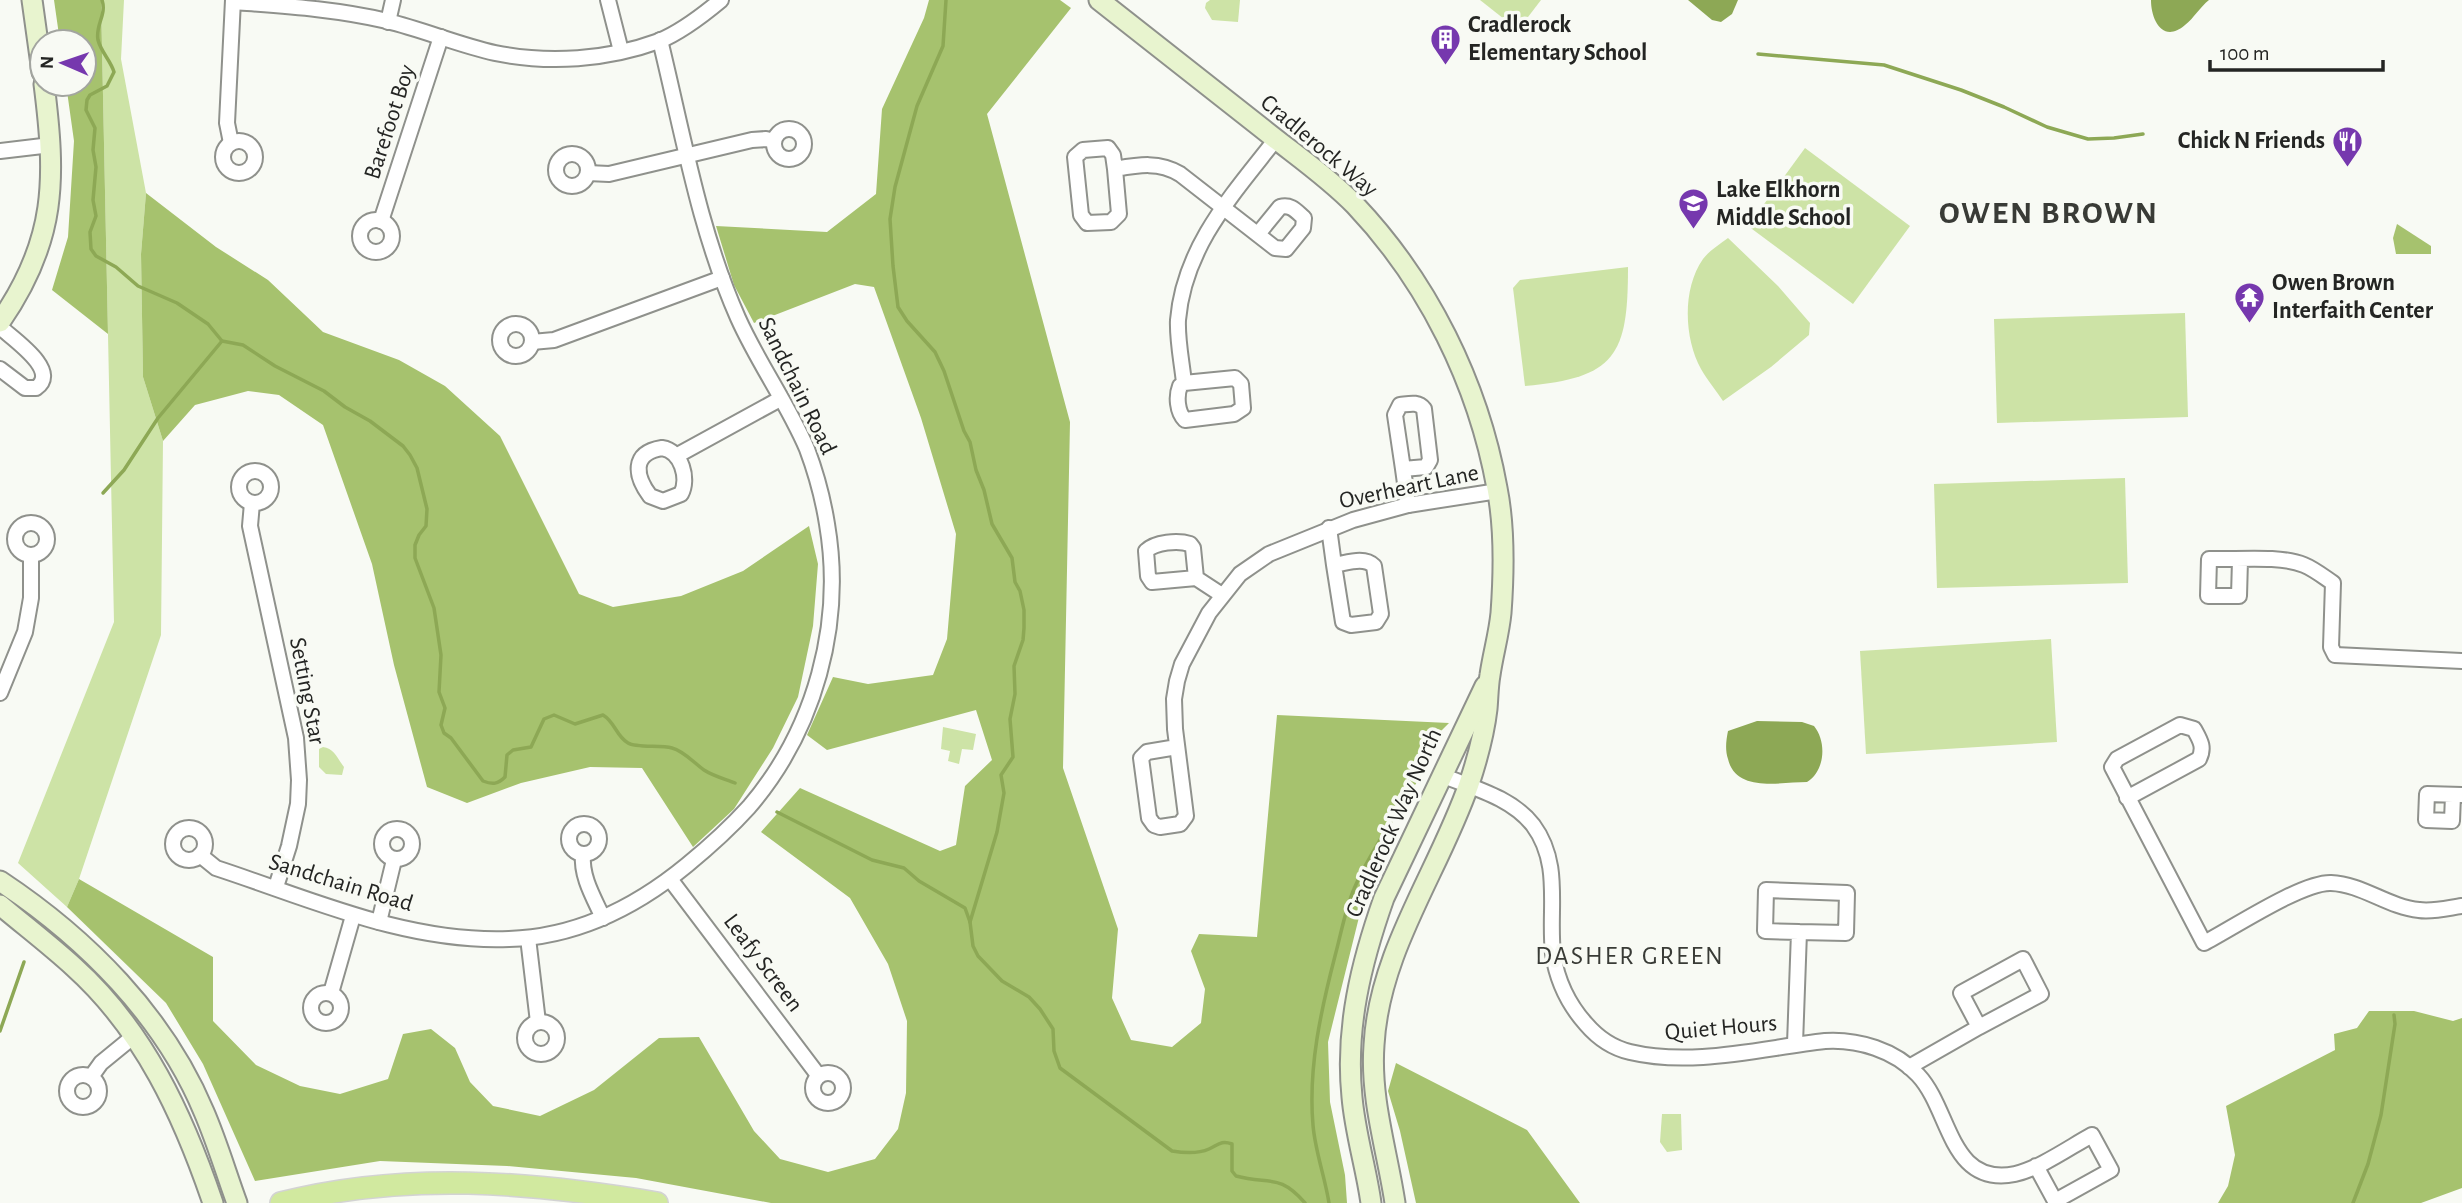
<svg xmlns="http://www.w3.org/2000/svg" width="2462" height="1203" font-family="'Alegreya Sans',sans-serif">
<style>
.green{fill:#cde3a6}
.forest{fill:#a6c26e}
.water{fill:#8da855}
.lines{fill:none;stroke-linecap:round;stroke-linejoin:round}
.stream{stroke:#8da855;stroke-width:3.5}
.street-casing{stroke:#8f918c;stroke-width:18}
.secondary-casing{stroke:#8f918c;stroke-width:23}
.primary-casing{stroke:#d3d3d3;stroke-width:24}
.street{stroke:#fff;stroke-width:14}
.secondary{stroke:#e8f4cf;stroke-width:19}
.primary{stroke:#d1e99f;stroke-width:21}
.labels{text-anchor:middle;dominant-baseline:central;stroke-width:7;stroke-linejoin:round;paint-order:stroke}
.poi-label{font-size:24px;font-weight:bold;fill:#242523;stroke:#f8faf4;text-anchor:start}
.street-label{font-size:24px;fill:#242523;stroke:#f8faf4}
.neighbourhood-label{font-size:26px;letter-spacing:2px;fill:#393b36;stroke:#f8faf4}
.district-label{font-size:32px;font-weight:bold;letter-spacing:2px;fill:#393b36;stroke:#f8faf4}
</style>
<rect width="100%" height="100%" fill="#f8faf4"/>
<g class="green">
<polygon points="101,0 124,0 121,59 146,193 141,254 143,377 163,441 161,635 79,879 67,907 18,863 114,622"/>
<polygon points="1210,0 1240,0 1238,22 1212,20 1205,8 1206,3"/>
<polygon points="1480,0 1541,0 1518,30"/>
<polygon points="1805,148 1910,226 1853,304 1748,226"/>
<path d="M1728 238 1778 286 1810 323 1809 335 1771 367 1723 401C1716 390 1707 380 1701 369 1684 338 1682 289 1703 259 1709 251 1720 244 1728 238Z"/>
<path d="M1628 267C1628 355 1616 378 1525 386L1513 288 1520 280Z"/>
<polygon points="2185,313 2188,417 1997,423 1994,319"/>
<polygon points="2125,478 2128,583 1937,588 1934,484"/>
<polygon points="2051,639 2057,742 1866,754 1860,651"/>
<polygon points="943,727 976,734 973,750 962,749 959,764 948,761 950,751 941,749"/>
<path d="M323 747C334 748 337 758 344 767L342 775 326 774 319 767V749Z"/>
<polygon points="1662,1114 1681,1114 1682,1150 1667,1152 1660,1142"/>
</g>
<g class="forest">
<polygon points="54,0 101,0 108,334 52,290 68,237 74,141 66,84 84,84 84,42 60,42"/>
<polygon points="929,0 1060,0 1071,8 987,114 1070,422 1063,768 1118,929 1112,998 1131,1040 1172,1047 1201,1023 1205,989 1191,951 1199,934 1257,937 1277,715 1449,723 1438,734 1426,767 1389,828 1365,893 1328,1042 1330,1102 1345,1175 1347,1203 771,1203 636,1178 507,1166 380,1161 255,1181 203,1064 166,1003 67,907 79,879 213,957 213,1021 256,1065 300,1086 340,1094 388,1079 403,1034 431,1029 455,1048 470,1082 493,1106 540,1116 594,1090 659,1038 699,1037 754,1131 780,1159 828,1172 875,1159 898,1129 906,1093 907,1021 888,964 850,898 761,832 800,788 940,851 956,845 965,786 992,760 976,710 827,750 807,735 833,677 868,684 933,675 947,639 956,534 921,418 874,287 855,284 754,323 734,285 716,226 827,232 876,194 882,109 924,18"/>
<polygon points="146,193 216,247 268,280 323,332 399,360 445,386 500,436 579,594 613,607 681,596 743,571 809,526 818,564 813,626 798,697 773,748 734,809 693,847 642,768 590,767 521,783 467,803 427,787 394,665 372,564 323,425 279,395 248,391 195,405 163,441 143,377 141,254"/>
<polygon points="2397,224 2431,246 2431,254 2396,254 2393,238"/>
<polygon points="2369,1011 2414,1011 2453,1021 2462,1018 2462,1188 2421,1203 2218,1203 2228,1186 2235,1155 2226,1106 2335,1050 2334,1034 2357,1028"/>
<polygon points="1396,1063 1527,1130 1580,1203 1416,1203 1400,1131 1388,1091"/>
</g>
<g class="water">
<polygon points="1688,0 1738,0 1732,14 1721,22 1712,20"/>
<path d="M2151 0H2209C2200 7 2194 18 2185 25 2163 44 2151 20 2151 0Z"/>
<path d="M1757 721 1802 722 1814 726C1827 742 1825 771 1807 782 1780 782 1736 793 1728 759 1725 750 1726 741 1728 731Z"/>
</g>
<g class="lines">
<g class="stream">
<path d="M102 0C107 15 95 25 98 40 101 52 111 61 114 72L107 86 90 95 87 100 86 110 95 128 93 150 96 167 93 200 96 216 90 232 91 249 96 256 116 267 138 286 177 303 208 324 222 341 243 345 275 366 324 391 345 407 370 421 403 446 410 455 417 468 427 509 426 526 419 535 415 545V558L434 608 441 655 439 692 445 708 441 725 444 733 451 738 483 781C493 785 498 784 505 777L507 755 513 750 531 747 544 719 554 715 575 724 603 715C615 722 616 736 628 743 636 748 660 745 672 748 684 751 694 763 704 770 713 776 725 779 735 783"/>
<polyline points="946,0 943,46 917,106 895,187 890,219 893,266 898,307 907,321 935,352 944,371 964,431 970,442 976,470 984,490 992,524 1012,558 1015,582 1020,591 1024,610 1024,628 1023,640 1014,666 1015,694 1010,719 1013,757 1001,775 1004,793 997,832 970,922"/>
<polyline points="1758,54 1884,65 1961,90 2004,107 2047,127 2088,139 2114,138 2143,134"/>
<polyline points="103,493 124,470 158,418 222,341"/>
<path d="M777 812 872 860 904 868 919 881 965 908 970 922 973 946 978 956 1002 981 1029 997 1040 1009 1053 1029 1054 1051 1060 1068 1172 1151C1184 1153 1198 1154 1209 1149 1218 1145 1221 1140 1232 1144V1171L1236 1176C1269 1185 1279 1173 1305 1203"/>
<polyline points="0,1031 24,962"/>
<path d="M1329 1203C1325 1177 1315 1151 1313 1125 1308 1068 1321 1010 1335 956 1341 934 1345 910 1354 889 1366 859 1386 834 1399 804"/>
<polyline points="2353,1203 2368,1164 2381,1115 2395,1024 2394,1015"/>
</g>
<defs>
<g id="street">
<polyline points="608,0 621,51"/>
<path d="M233 2C285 6 336 9 387 21 424 30 459 45 495 53 549 64 607 60 659 41 681 32 703 15 721 0"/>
<polyline points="388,22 393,0"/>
<circle cx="789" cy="144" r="15"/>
<circle cx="239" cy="157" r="16"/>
<polyline points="231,143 227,123 233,0"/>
<polyline points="0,151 51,145"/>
<circle cx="572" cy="170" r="16"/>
<path d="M1115 169 1113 155 1108 148 1083 150 1075 157 1081 215 1087 223 1111 222 1119 214 1115 169C1138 165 1159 161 1180 174L1275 248 1286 249 1303 228 1304 218C1296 211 1291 204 1280 207L1258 234"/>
<polyline points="588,173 609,174 752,140 766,139 774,141"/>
<circle cx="376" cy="236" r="16"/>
<polyline points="381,221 441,37"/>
<circle cx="516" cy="340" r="16"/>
<path d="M0 327C13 339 61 371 36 388H25L0 369"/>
<polyline points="532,342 554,340 722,278"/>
<path d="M1184 383 1180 386C1176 396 1177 412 1185 420L1234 414 1243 408 1241 384 1235 378 1184 383C1182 363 1177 340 1178 320 1184 247 1233 194 1276 139"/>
<path d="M662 448C682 451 689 479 681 494L663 501 650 496C635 476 631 453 662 448Z"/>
<polyline points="676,456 780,399"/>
<path d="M1403 469 1395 415 1400 405C1409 404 1418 401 1424 409L1430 460 1426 467 1403 469 1408 505"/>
<circle cx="255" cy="487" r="16"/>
<polyline points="252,503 250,526 296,738 299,780 298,804 289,846 276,887"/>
<circle cx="31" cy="539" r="16"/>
<path d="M1329 528 1334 565C1347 563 1364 556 1374 566L1381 614 1376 622 1351 625 1343 622 1334 565"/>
<path d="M2240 560 2239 596H2208L2209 559C2236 560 2280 555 2304 565 2314 569 2324 577 2333 583L2331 647 2335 655 2462 661"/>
<path d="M1196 578 1193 548 1190 544C1178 540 1155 542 1146 551L1148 576 1152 582 1196 578 1222 595"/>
<polyline points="0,693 25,632 31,598 31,555"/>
<polyline points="1177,747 1147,752 1141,758 1149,818 1154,825 1160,827 1180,824 1186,816 1175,729 1174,699 1177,681 1182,664 1209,613 1240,574 1269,554 1353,520 1408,505 1498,491"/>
<path d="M1441 775C1473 788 1511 797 1533 825 1562 864 1548 909 1553 954 1557 980 1569 1005 1586 1024 1598 1038 1613 1048 1630 1052 1693 1067 1762 1048 1825 1041 1858 1039 1895 1050 1918 1075 1951 1110 1949 1187 2015 1174 2039 1169 2070 1147 2092 1135L2111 1170 2055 1201 2036 1166"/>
<polyline points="2453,795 2452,821 2426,820 2427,794 2462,795"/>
<path d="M2127 798 2199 759C2205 747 2200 740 2194 729L2180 725 2117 759 2112 767 2204 943C2233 928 2302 882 2331 883 2362 884 2388 907 2419 910 2433 912 2448 908 2462 906"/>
<circle cx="584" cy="839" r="15"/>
<circle cx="189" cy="844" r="16"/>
<circle cx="397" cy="844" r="15"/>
<path d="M200 855 216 868C311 899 406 943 509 939 576 937 636 907 687 865 709 847 730 828 749 807 815 730 844 624 827 524 823 499 816 473 807 449 788 404 758 363 738 318 699 230 683 134 660 40"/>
<path d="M583 855C581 877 594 898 603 918"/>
<polyline points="670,879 818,1075"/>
<polyline points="379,922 394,860"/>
<polyline points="528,938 538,1022"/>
<polyline points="331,993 353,916"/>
<circle cx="326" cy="1008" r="15"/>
<circle cx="541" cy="1038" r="16"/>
<polyline points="1795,1044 1799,932 1846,933 1847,893 1766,890 1765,931 1799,932"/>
<polyline points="1909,1067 1979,1027 1961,993 2023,959 2041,994 1979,1027"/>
<circle cx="828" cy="1088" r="15"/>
<circle cx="83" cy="1091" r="16"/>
<polyline points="91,1077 101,1063 134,1036"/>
</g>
<g id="secondary">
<polyline points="32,0 42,72"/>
<path d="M1099 0C1154 43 1209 86 1263 129 1294 154 1328 177 1355 205 1428 282 1478 383 1497 488 1505 528 1504 572 1501 613 1499 634 1493 654 1490 675 1488 686 1488 698 1487 709 1484 735 1477 760 1469 784 1439 871 1379 951 1374 1045 1370 1099 1387 1150 1395 1203"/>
<path d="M0 322C57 240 56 179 44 84"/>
<path d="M0 881C86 938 164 1016 204 1112 217 1142 226 1173 237 1203"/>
<path d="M0 905C25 926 50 945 74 967 144 1030 183 1115 213 1203"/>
<path d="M1371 1203C1366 1167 1355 1133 1352 1097 1345 1028 1361 963 1384 898L1485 686"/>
</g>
<path id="primary" d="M281 1203C406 1171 531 1182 657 1203"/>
</defs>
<use href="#street" class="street-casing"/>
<use href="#secondary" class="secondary-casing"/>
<use href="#primary" class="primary-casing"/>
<use href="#street" class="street"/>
<use href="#secondary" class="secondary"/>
<use href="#primary" class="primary"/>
</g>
<defs>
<symbol id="building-pin" viewBox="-11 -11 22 30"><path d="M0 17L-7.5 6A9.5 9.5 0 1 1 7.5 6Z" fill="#7638ae" stroke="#f8faf4"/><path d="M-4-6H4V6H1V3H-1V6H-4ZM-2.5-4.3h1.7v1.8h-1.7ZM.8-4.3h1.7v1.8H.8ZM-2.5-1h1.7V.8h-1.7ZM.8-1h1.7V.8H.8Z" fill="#fff"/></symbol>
<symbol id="restaurant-pin" viewBox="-11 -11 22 30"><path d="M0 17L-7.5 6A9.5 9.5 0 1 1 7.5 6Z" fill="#7638ae" stroke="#f8faf4"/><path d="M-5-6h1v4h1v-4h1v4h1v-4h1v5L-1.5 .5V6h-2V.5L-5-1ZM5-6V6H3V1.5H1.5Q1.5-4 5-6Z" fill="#fff"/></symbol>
<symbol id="school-pin" viewBox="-11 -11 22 30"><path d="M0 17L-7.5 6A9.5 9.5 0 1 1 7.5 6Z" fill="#7638ae" stroke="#f8faf4"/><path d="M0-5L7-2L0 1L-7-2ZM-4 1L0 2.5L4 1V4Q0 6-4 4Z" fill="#fff"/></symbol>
<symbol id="temple-pin" viewBox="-11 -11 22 30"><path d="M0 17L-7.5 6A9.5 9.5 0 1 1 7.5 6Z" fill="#7638ae" stroke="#f8faf4"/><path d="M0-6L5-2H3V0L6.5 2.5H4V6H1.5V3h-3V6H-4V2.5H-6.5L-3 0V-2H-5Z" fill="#fff"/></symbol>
</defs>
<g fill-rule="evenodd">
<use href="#building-pin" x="1428" y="22" width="35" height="47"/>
<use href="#restaurant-pin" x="2330" y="124" width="35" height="47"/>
<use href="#school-pin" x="1676" y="186" width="35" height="47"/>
<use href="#temple-pin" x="2232" y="280" width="35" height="47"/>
</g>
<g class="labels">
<g class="poi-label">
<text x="1468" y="25">Cradlerock<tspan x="1468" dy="28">Elementary School</tspan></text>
<text x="2325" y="141" text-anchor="end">Chick N Friends</text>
<text x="1716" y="190">Lake Elkhorn<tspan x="1716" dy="28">Middle School</tspan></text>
<text x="2272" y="283">Owen Brown<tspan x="2272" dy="28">Interfaith Center</tspan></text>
</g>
<g class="street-label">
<text transform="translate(390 122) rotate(-72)">Barefoot Boy</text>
<text transform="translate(1319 146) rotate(40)">Cradlerock Way</text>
<text transform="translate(797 386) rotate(64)">Sandchain Road</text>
<text transform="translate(1409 487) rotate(-12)">Overheart Lane</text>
<text transform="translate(307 691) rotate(79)">Setting Star</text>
<text transform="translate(1394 823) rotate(-66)">Cradlerock Way North</text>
<text transform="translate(341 883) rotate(17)">Sandchain Road</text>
<text transform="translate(763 963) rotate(53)">Leafy Screen</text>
<text transform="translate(1721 1028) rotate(-5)">Quiet Hours</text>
</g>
<g class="neighbourhood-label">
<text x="1630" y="956">DASHER GREEN</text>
</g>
<g class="district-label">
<text x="2049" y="213">OWEN BROWN</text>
</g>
</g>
<g transform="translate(63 63) rotate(272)"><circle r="33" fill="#f8faf4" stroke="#a3a5a0" stroke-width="2"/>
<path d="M0-5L12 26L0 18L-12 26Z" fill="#7638ae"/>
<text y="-10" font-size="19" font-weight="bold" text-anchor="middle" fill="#242523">N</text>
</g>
<path d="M2210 60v10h173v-10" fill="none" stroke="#242523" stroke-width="3.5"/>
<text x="2220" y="60" font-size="21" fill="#242523" stroke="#f8faf4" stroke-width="5" paint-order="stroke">100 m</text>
</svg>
